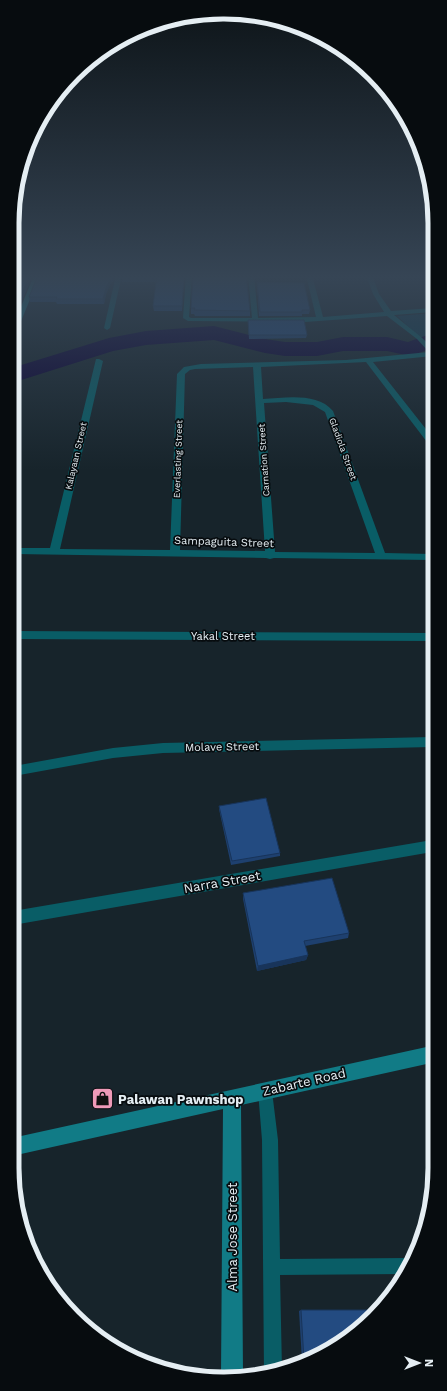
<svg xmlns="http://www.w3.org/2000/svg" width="447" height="1391" font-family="'Work Sans',sans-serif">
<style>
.green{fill:#0a394d}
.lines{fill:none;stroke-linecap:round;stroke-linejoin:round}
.river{fill:#0a0033;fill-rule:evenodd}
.lane{fill:#095d66;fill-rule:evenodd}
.street{fill:#095d66;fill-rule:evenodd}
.secondary{fill:#117b86;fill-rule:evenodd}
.wall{fill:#1e406f}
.shaded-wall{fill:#18345a}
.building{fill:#234b81;stroke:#18345a}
.labels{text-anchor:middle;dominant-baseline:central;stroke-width:3.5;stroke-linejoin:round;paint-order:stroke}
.far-street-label{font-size:9px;fill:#e5eef3;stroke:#070c0f}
.street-label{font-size:11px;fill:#e5eef3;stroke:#070c0f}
.near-street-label{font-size:13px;fill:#e5eef3;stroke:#070c0f}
.near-poi-label{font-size:13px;font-weight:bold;fill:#e5eef3;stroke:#070c0f;text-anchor:start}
.rim{fill:none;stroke:#e5eef3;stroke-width:5}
</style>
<rect width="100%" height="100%" fill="#17242b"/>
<polygon class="green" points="433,313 433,337 423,340 397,316"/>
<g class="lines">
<polygon class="river" points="214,326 265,339 285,342 317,342 343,337 387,337 408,342 433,333 433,348 410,356 387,351 343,351 317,356 285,356 265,353 214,340 146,345 113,351 15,382 15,367 109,338 146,331"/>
<polygon class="lane" points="265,1084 270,1086 272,1091 278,1140 280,1259 407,1258 410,1259 404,1274 280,1275 282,1370 264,1373 262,1140 258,1091 260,1086"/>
<g class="street">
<polygon points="116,275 122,275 110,328 107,330 104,328"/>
<path d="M186 275H192L189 317 191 318H252L248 275H254L258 318 316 317 306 275H312L323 317 384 312 373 294 366 275H372L379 294 391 311 433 308V312L394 315 421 337 433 348V356L373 362 433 438V446H430L366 362 261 367 263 399C285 398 317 392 333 411L385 553 432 554V560L274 558 270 559 266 558 15 554V548H50L96 359H99L103 361 60 549 170 550 177 374 184 367 201 364 346 360 429 352 417 339 387 316 305 322 188 321 183 318ZM253 367 265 551 180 550 185 374 190 370 195 369ZM286 402 313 405 325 412 375 553 275 552 264 403Z"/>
<polygon points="14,631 432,633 432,641 14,639"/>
<polygon points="432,737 432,747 163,753 113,758 14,776 14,766 113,748 163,743"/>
<polygon points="432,840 432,852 13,925 13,911"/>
</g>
<g class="secondary">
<polygon points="34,275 40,275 19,326 16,328 16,319"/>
<polygon points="431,1046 431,1063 241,1105 243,1374 221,1375 223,1109 12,1156 12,1138"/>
</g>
</g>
<g class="wall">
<polygon points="16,275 33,275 21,302 19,302 16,310"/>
<polygon points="114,275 113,282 111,282 106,294 104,304 57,304 56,302 30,302 29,297"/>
<polygon points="184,275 182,311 154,311 153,306 157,282 122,282 122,277"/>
<polygon points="257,282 310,310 309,314 302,314 302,316 259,316"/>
<polygon points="191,308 250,311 250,316 195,316 194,314 191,314"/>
<polygon points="248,320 307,335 306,338 249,339"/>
<polygon points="431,788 432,788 432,802 429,795"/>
<polygon points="219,806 280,853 280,856 231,865 219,809"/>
<polygon points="430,856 432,856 432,874 427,862"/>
<polygon points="243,893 349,933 348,938 305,946 308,955 306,960 257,971 243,899"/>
<polygon points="301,1310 341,1343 302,1361 299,1311"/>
</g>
<g class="shaded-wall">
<polygon points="30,275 33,275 21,302 20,297"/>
<polygon points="113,275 114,275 113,282 112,277"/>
<polygon points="111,277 111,282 106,294 104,304 103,299 106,288"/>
<polygon points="18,297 19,302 16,310 16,303"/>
<polygon points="308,955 306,960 257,971 258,966"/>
</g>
<g class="building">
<polygon points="16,275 30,275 20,297 18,297 16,303"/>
<polygon points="38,275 113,275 112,277 111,277 106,288 103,299 56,299 57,297 29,297"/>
<polygon points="122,275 184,275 182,306 153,306 157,276 122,277"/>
<polygon points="193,275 246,275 250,311 194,310 195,308 191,308"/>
<polygon points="257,282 304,283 310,310 302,310 302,312 260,312"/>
<polygon points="248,320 304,320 307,335 249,335"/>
<polygon points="266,798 280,853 232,861 219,806"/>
<polygon points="332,878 349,933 304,941 308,955 258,966 243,893"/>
<polygon points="301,1310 374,1310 341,1343 304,1360"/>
</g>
<linearGradient id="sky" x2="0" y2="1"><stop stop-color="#0d1418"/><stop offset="0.59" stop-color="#364555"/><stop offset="1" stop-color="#364555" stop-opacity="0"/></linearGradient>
<rect width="447" height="470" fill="url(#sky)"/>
<defs>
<symbol id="shop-square" viewBox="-11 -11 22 22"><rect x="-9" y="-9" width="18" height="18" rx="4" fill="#ef9ab8" stroke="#070c0f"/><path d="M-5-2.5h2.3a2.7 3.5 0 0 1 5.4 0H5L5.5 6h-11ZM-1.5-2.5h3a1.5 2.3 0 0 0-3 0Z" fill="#111"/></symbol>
</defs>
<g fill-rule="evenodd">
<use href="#shop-square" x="90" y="1086" width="25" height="25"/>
</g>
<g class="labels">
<g class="far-street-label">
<text transform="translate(343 449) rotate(70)">Gladiola Street</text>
<text transform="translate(76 456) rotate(-77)">Kalayaan Street</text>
<text transform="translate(178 459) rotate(-88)">Everlasting Street</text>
<text transform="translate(264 460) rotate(-94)">Carnation Street</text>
</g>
<g class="street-label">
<text transform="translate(224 542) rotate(2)">Sampaguita Street</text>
<text x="223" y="636">Yakal Street</text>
<text transform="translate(222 747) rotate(-1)">Molave Street</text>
</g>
<g class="near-street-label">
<text transform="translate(222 882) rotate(-10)">Narra Street</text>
<text transform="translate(304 1082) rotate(-13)">Zabarte Road</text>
<text transform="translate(232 1237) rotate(-90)">Alma Jose Street</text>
</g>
<g class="near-poi-label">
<text x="118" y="1099">Palawan Pawnshop</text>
</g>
</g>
<path d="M0 0H447V1391H0ZM223 19H224A204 204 0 0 1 428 223V1168A204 204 0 0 1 224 1372H223A204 204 0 0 1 19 1168V223A204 204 0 0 1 223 19Z" fill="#070c0f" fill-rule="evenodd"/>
<path class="rim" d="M223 19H224A204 204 0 0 1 428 223V1168A204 204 0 0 1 224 1372H223A204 204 0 0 1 19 1168V223A204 204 0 0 1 223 19Z"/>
<g transform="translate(419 1363) rotate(90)" stroke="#070c0f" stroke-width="3" paint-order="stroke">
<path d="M0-3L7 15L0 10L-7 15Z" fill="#e5eef3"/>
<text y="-6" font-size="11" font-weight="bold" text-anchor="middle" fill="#e5eef3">N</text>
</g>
</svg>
